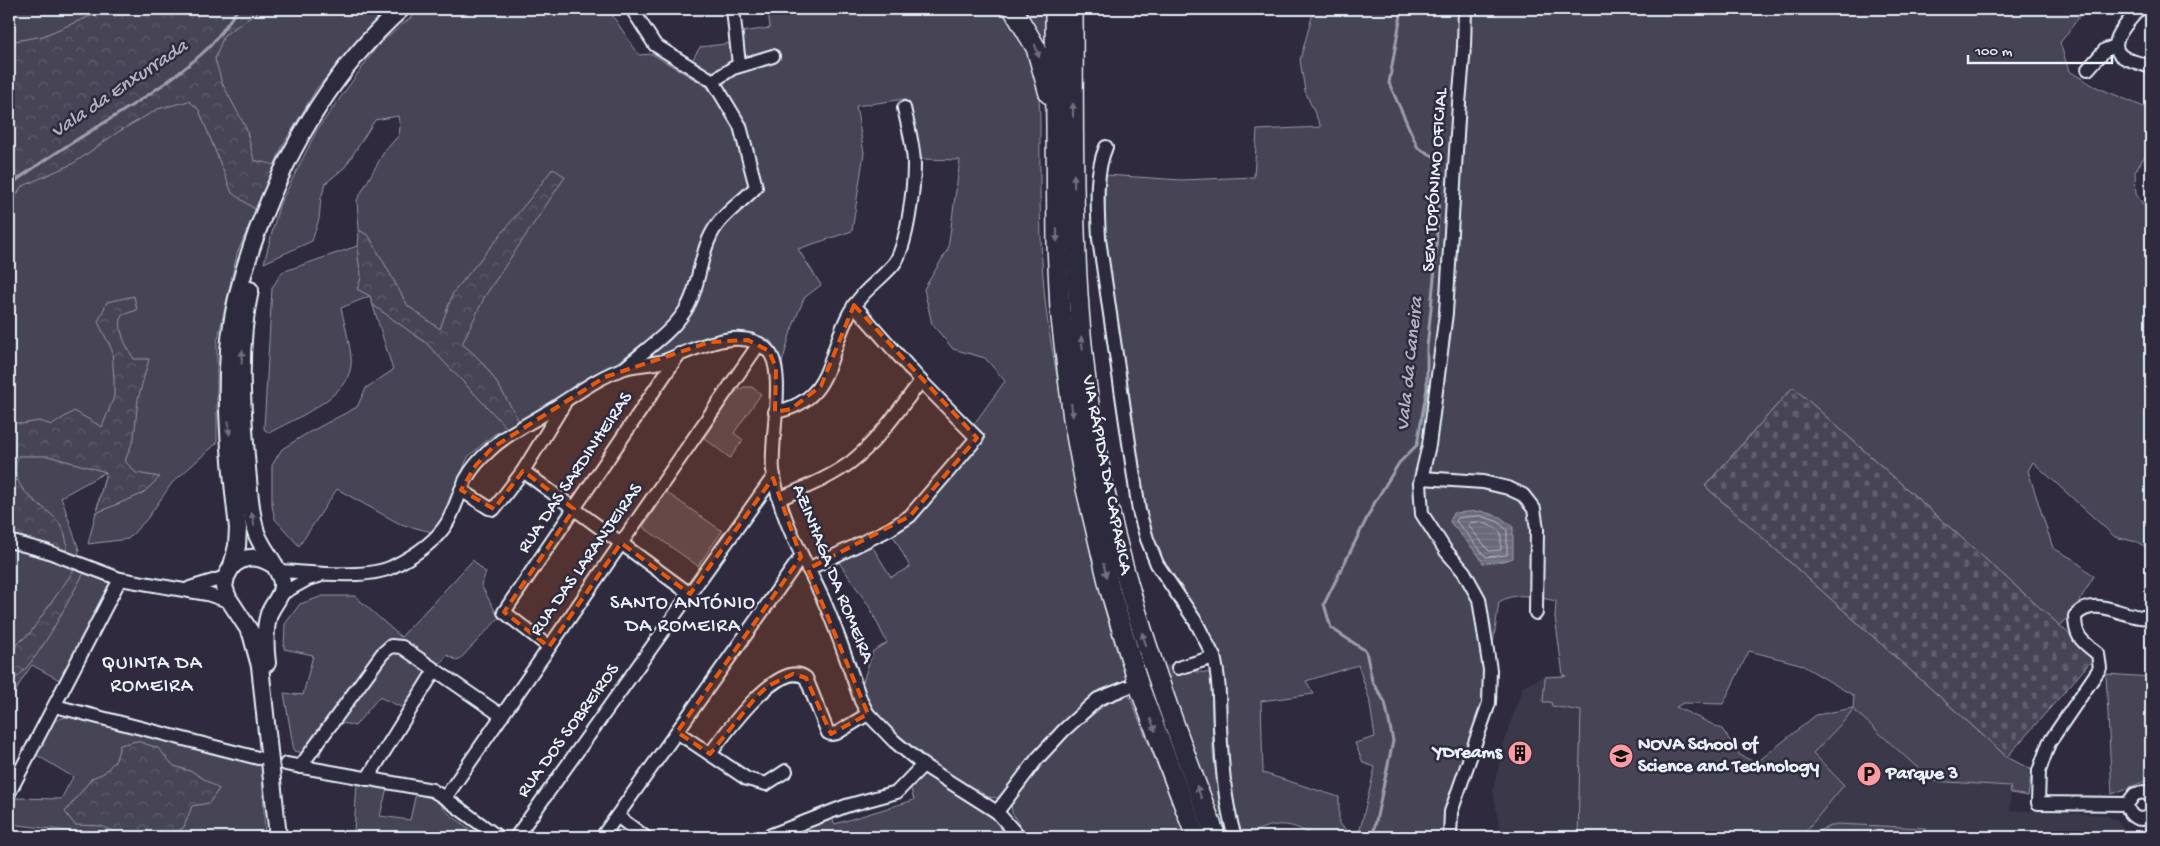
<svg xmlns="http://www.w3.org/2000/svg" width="2160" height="846" font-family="'Gochi Hand',sans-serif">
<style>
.built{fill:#3b3749}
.grass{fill:#464455;stroke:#979aa6;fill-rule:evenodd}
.forest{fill:url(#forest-crowns);stroke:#979aa6}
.cemetery{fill:url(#cemetery-stones);stroke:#979aa6}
.water{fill:url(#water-rules);stroke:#9c9fab}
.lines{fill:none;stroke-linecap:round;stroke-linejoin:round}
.shore{stroke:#b5bbc5;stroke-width:1}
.stream{stroke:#9c9fab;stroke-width:3}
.minor-tunnel{stroke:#4b4859;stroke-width:12;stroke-dasharray:12 6;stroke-linecap:butt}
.minor-casing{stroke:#e8f1f8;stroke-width:16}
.major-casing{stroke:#e8f1f8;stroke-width:20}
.highway-casing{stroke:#e8f1f8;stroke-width:22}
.minor{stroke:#2f2a3d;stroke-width:12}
.major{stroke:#2f2a3d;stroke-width:16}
.highway{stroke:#2f2a3d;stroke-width:19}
.oneway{fill:#70707e}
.marked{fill:#e8590c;fill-opacity:0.2;stroke:#e8590c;stroke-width:4;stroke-dasharray:10 6;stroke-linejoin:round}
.labels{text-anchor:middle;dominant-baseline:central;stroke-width:5;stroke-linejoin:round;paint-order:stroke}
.street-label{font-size:19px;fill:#e8f1f8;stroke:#2f2a3d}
.poi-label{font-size:19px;font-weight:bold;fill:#e8f1f8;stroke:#2f2a3d;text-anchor:start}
.water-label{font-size:20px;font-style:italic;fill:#afb4be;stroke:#2f2a3d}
.neighbourhood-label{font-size:20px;letter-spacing:1px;fill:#e8f1f8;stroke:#2f2a3d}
</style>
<defs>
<pattern id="forest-crowns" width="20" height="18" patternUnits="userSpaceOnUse" patternTransform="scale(1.25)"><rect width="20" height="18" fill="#464455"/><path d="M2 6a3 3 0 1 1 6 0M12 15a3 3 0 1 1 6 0" fill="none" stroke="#615f6e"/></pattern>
<pattern id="cemetery-stones" width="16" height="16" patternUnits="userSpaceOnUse" patternTransform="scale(1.25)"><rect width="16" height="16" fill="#464455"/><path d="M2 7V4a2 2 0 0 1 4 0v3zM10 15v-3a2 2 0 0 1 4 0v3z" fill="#615f6e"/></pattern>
<pattern id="water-rules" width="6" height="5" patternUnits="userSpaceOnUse" patternTransform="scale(1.25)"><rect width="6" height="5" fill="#696978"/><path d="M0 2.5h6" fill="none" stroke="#7e7f8c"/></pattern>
</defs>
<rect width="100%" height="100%" fill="#2f2a3d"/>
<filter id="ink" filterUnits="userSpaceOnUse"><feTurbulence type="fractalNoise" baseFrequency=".02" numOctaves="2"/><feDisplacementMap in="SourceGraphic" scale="10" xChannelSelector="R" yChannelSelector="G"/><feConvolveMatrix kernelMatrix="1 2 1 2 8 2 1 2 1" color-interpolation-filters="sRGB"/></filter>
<g filter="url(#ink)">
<polygon class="built" points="1547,675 1575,676 1756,763 1816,715 1853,708 1932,781 2011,786 2010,810 2106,815 2116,820 2125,829 2151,830 2151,837 1501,837 1493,789 1505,738 1523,686"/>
<g class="grass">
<polygon points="9,9 387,9 317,88 283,145 237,254 217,343 217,443 172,483 147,519 128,539 88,544 106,472 61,497 79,550 78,559 9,536"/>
<path d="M421 9H608L639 55 652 54 707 87 732 121 749 182 742 196 703 240 682 307 668 326 598 376 561 399 493 435 468 457 436 533 400 524 337 489 299 546 275 519 272 506V465L282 449 306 434 357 407 366 388 393 370 370 296 341 308C344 322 353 354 351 366 347 398 294 419 269 433L264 429 272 288 282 272 360 245 357 200 384 152 399 135 400 127 398 116 375 120 345 167 326 183 321 198 319 219 312 241 264 263 279 206 317 130 379 44Z"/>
<path d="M768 9H1004C1017 28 1028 47 1034 70 1043 102 1039 139 1040 172 1040 225 1041 278 1049 331 1070 449 1087 568 1127 681L1096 692 1059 726 1011 787 997 798 978 796 890 729 871 709 861 688 873 651 887 643 869 606 838 561 872 546 891 577 910 567 892 533 916 520 985 435 974 424 1005 381 985 358 953 349 932 324 924 289 948 249 960 160 921 159 905 99 856 106 864 153 852 231 798 249 821 285 804 298 791 331 782 363 771 341 753 333H733L649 360 646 354 669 338 708 259 718 232 750 202 760 178 723 85 724 79 772 50 750 56 746 55 743 52 741 32 770 28Z"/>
<polygon points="1019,9 1044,9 1045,48"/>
<path d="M1314 9H2085L2060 43 2069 71 2094 86 2151 110V146L2135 172 2136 194 2151 216V550L2137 542 2115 537 2033 462 2028 471 2053 548 2073 559 2094 576 2072 613 2060 626 1793 387 1705 486 2007 757 2032 770 2028 796 2011 793 2010 786 1932 781 1853 709 1845 720 1813 753 1844 785 1801 837H1578L1581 711 1552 706 1551 702H1543L1545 677 1566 676 1563 675 1555 617 1556 601C1536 597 1517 591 1499 602L1492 652 1497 698 1475 747 1461 800 1456 837H1314C1296 824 1279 821 1258 830 1252 833 1248 837 1240 837L1232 807 1223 666 1207 628 1170 573 1151 536 1104 245 1106 175 1181 180 1254 177 1257 130 1321 127 1305 91 1300 60ZM1749 651 1800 664 1854 696 1853 708 1816 715 1756 763 1740 755 1722 729 1676 707 1683 703 1723 704ZM1358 665 1369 698 1375 737 1355 743 1363 763 1375 767 1360 830 1349 832 1339 824V797L1263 773 1261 701 1314 694 1306 681Z"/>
<path d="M733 43V61C719 77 706 71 691 62L700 47Z"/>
<polygon points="744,387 752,387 761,394 734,433 743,440 730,458 704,438 734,393"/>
<polygon points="666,492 722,531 698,566 643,527"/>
<polygon points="9,543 114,581 63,682 32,665 21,681 9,705"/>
<polygon points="473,560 486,573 481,585 499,618 458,661 447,655 435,670 410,711 379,697 355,726 338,722 325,732 320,756 294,751 284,693 303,695 313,655 284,649 285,624 300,604 323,596 355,596 401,637"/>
<polygon points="1187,671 1211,673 1213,754 1221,807 1231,837 1225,837 1166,678"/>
<polygon points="2106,674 2151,677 2151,779 2112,794"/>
<polygon points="1129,695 1186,837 1027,837 1012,813 1011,801 1051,749 1106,704"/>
<path d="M75 716 221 756 262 764 265 837H121L9 824V803L16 798 61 799 73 777 35 754C47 730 46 718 75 716Z"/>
<polygon points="925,772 1007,828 1012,837 787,837 831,817 835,824 914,800 910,786"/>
<polygon points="357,782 387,788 380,816 410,820 416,793 433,797 448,813 481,837 352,837 354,832"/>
<polygon points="1836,824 1925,828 1924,837 1813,837 1818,831"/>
</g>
<g class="forest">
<polygon points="121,9 263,9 224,35 215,59 222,83 246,128 254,160 275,165 256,210 232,193 199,110 189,101 158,109 118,132 74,163 21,187 12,204 15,221 9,220 9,42 43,36 95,14"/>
<path d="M553 168 565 177 485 296 462 344C489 363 502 392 519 421L507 428 426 343 373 305 370 296 357 289C364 274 360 273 358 258 357 249 359 239 359 230L369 236 408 306 440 329 453 293 532 196Z"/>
<path d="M134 296 137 310 122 315C117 330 126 346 134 359H149L138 399 134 438 125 461 136 473 160 477 142 494 96 513 106 472 48 456H18C4 500 61 504 66 539 67 544 66 550 66 555L9 536V421L21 424 39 421 52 425 74 411 102 427 114 397V380L112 350 98 322 107 302Z"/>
<path d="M74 570 84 573C66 603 38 666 9 683V651L30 633Z"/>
<polygon points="137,741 158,748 174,766 193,772 219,789 209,803 192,806 184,827 170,837 127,837 101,826 75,825 65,812 92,778 104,773 116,760 120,745"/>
</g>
<polygon class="cemetery" points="1793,387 2095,657 2007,757 1705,486"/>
<polygon class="water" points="1481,511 1500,517 1513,527 1513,558 1504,561 1483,563 1479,556 1450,522 1453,513"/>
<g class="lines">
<g class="shore">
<polygon points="1480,516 1497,521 1507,530 1507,555 1486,557 1456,521 1458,518"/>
<polygon points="1480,522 1494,527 1501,533 1501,550 1489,551 1469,526 1470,523"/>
</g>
<g class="stream">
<path d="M9 186C71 137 146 105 205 51 218 39 228 22 238 9"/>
<polyline points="1377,837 1373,835 1393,741 1385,702 1372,681 1366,651 1331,628 1324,604 1375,502 1399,463 1417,445 1427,388 1427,348 1435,268 1441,160 1418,148 1389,83 1402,9"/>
</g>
<polyline class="minor-tunnel" points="1151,678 1178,668"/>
<defs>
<g id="minor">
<polyline points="733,9 739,65"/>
<path d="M2139 9C2130 20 2102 46 2125 58 2133 62 2143 64 2151 67"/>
<polyline points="2088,69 2105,50 2116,46"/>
<polyline points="713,81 733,68 773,56"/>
<path d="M1106 147C1094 175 1098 209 1099 239L1139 511 1147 539 1157 564 1196 622 1214 657"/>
<path d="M626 367C646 349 670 334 685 311 701 286 699 249 717 225 727 211 744 200 756 187L740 126 713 81 655 45 632 9"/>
<path d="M775 412C834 401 826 355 850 312 861 292 879 281 893 265 907 249 914 187 914 165 914 146 908 127 904 108"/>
<polyline points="523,471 690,594"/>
<polyline points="1422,478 1483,482 1508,488 1523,495 1534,509 1537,529 1536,613"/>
<polyline points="461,490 489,508 494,509 523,471 564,404"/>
<path d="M779 499C803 488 830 478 851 462 879 440 900 408 921 381"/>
<polyline points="9,541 46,551 120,579 207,594 231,602"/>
<polyline points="808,569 890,529 910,516 977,438 921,381 854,305"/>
<path d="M278 571C309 572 364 580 392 567 412 557 435 543 447 523 455 509 459 493 466 479 472 468 481 458 490 450 506 434 527 425 546 413 571 398 597 377 625 368 639 364 653 365 667 360 694 349 745 323 769 352 786 372 770 441 773 470 779 517 803 556 823 599 838 632 849 667 861 701L868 714 894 741 923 765 997 812 1019 837"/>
<polyline points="190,588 226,577"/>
<polyline points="281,594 308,579 319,576"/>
<polyline points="549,647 504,612 679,354"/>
<path d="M1178 668 1214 657C1220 680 1219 703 1220 726 1222 763 1224 802 1235 837"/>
<polyline points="55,706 258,758"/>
<polyline points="677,732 747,779 766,784 786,771"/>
<path d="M710 754C724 735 779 657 806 678L828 733 831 734 837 733 868 714"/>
<polyline points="286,764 432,790 445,798 498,837"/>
<polyline points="300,767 382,654 391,646 402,647 502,716"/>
<polyline points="367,779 435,670"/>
<polyline points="9,793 120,579"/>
<path d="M2151 796 2144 792 2135 794 2127 804C2129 818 2140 823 2151 815"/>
<polyline points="445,798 759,344"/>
<path d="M2127 804 2038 803 2039 771 2049 743 2100 668 2098 654C2082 641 2075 638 2075 616 2096 593 2126 621 2151 617"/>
<polyline points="997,812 1037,759 1064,730 1098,699 1128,687"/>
<polyline points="617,816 645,837"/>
<polyline points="516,837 774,476"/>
<polyline points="602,837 801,557"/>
<polyline points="766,837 846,806 897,792 923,765"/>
<polyline points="1450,837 1451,812 1489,703 1490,670 1479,599 1464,572 1446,551 1422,514 1420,483 1429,445 1446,313 1459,103 1464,47 1465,9"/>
</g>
<g id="major">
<path d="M250 290C237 348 242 409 247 468 249 489 250 512 256 532 261 548 280 568 282 583 283 596 273 603 269 614 264 630 265 647 267 663"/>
<path d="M232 566C245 555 257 555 272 564"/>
<path d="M278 837 260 666 251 633 228 598 224 587 226 577 232 566 237 546 238 528C231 469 225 409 229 350 232 310 243 270 257 232 288 147 333 70 401 9"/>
</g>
<g id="highway">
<polyline points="1013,9 1036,48 1049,94"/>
<polyline points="1055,9 1057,245 1060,310 1073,419 1086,489 1110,590 1139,686 1196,837"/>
<path d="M1073 9C1074 145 1070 282 1091 417 1113 563 1164 700 1216 837"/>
</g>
</defs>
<use href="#minor" class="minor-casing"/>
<use href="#major" class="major-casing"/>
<use href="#highway" class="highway-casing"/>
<use href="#minor" class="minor"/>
<use href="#major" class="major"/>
<use href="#highway" class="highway"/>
</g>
<defs><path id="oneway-solid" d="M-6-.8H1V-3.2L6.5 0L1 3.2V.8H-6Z" transform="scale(1.25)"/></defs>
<g class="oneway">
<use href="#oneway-solid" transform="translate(1037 51) rotate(72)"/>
<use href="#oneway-solid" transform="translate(1073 110) rotate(-90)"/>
<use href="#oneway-solid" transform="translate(1074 181) rotate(-91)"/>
<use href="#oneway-solid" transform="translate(1057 235) rotate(89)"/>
<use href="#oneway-solid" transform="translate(1082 343) rotate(-97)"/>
<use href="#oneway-solid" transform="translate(242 357) rotate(-86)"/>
<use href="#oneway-solid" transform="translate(1072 410) rotate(83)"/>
<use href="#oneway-solid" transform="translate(229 428) rotate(86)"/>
<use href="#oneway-solid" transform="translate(253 519) rotate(-100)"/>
<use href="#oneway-solid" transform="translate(1105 570) rotate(76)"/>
<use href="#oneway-solid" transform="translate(1144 639) rotate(-108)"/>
<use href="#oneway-solid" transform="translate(1153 725) rotate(69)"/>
<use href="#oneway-solid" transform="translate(1199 792) rotate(-111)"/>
</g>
</g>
<path class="marked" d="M854 305 977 438 910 516 808 569 868 714 831 734 806 678 793 674 768 686 756 697 710 754 677 732 801 557 773 478 690 594 621 543 549 647 504 612 574 509 523 471 494 509 461 490 476 465 492 448 605 377 710 342 748 340 769 351 776 368 775 412 791 409 821 386Z"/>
<defs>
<symbol id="building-disc" viewBox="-11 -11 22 22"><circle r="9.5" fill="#ff9aa2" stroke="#2f2a3d"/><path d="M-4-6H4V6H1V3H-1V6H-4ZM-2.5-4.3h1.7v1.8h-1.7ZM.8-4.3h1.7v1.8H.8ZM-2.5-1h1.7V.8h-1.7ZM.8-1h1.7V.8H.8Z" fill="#111"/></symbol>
<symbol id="university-disc" viewBox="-11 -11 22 22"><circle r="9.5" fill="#ff9aa2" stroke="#2f2a3d"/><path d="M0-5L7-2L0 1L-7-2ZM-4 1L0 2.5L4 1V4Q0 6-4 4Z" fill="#111"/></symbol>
<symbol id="parking-disc" viewBox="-11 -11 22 22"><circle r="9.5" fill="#ff9aa2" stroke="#2f2a3d"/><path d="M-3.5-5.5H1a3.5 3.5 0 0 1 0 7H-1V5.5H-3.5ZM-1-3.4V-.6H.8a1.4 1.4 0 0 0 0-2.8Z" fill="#111"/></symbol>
</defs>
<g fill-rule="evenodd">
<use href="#building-disc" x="1506" y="739" width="28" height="28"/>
<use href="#university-disc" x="1607" y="742" width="28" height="28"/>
<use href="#parking-disc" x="1855" y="760" width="28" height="28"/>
</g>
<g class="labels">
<g class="street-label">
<text transform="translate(1436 180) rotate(-86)">SEM TOPÓNIMO OFICIAL</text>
<text transform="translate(576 473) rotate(-56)">RUA DAS SARDINHEIRAS</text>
<text transform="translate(1106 475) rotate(79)">VIA RÁPIDA DA CAPARICA</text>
<text transform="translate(587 560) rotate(-55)">RUA DAS LARANJEIRAS</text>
<text transform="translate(832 574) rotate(68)">AZINHAGA DA ROMEIRA</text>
<text transform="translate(569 731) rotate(-54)">RUA DOS SOBREIROS</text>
</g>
<g class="poi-label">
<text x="1638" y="745">NOVA School of<tspan x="1638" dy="22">Science and Technology</tspan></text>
<text x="1502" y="753" text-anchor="end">YDreams</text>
<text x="1886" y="774">Parque 3</text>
</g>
<g class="water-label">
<text transform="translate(120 90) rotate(-34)">Vala da Enxurrada</text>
<text transform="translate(1411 364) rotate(-84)">Vala da Caneira</text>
</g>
<g class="neighbourhood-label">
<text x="683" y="604">SANTO ANTÓNIO<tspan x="683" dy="23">DA ROMEIRA</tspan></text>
<text x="152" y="664">QUINTA DA<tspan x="152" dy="23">ROMEIRA</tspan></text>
</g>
</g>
<rect width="2160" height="846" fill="none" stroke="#2f2a3d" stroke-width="30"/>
<rect x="15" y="15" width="2130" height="816" fill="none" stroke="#e8f1f8" stroke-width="2" filter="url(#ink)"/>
<path d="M1968 55v8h144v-8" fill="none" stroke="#e8f1f8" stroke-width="2.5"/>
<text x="1975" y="55" font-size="15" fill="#e8f1f8" stroke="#2f2a3d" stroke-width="4" paint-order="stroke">100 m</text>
</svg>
